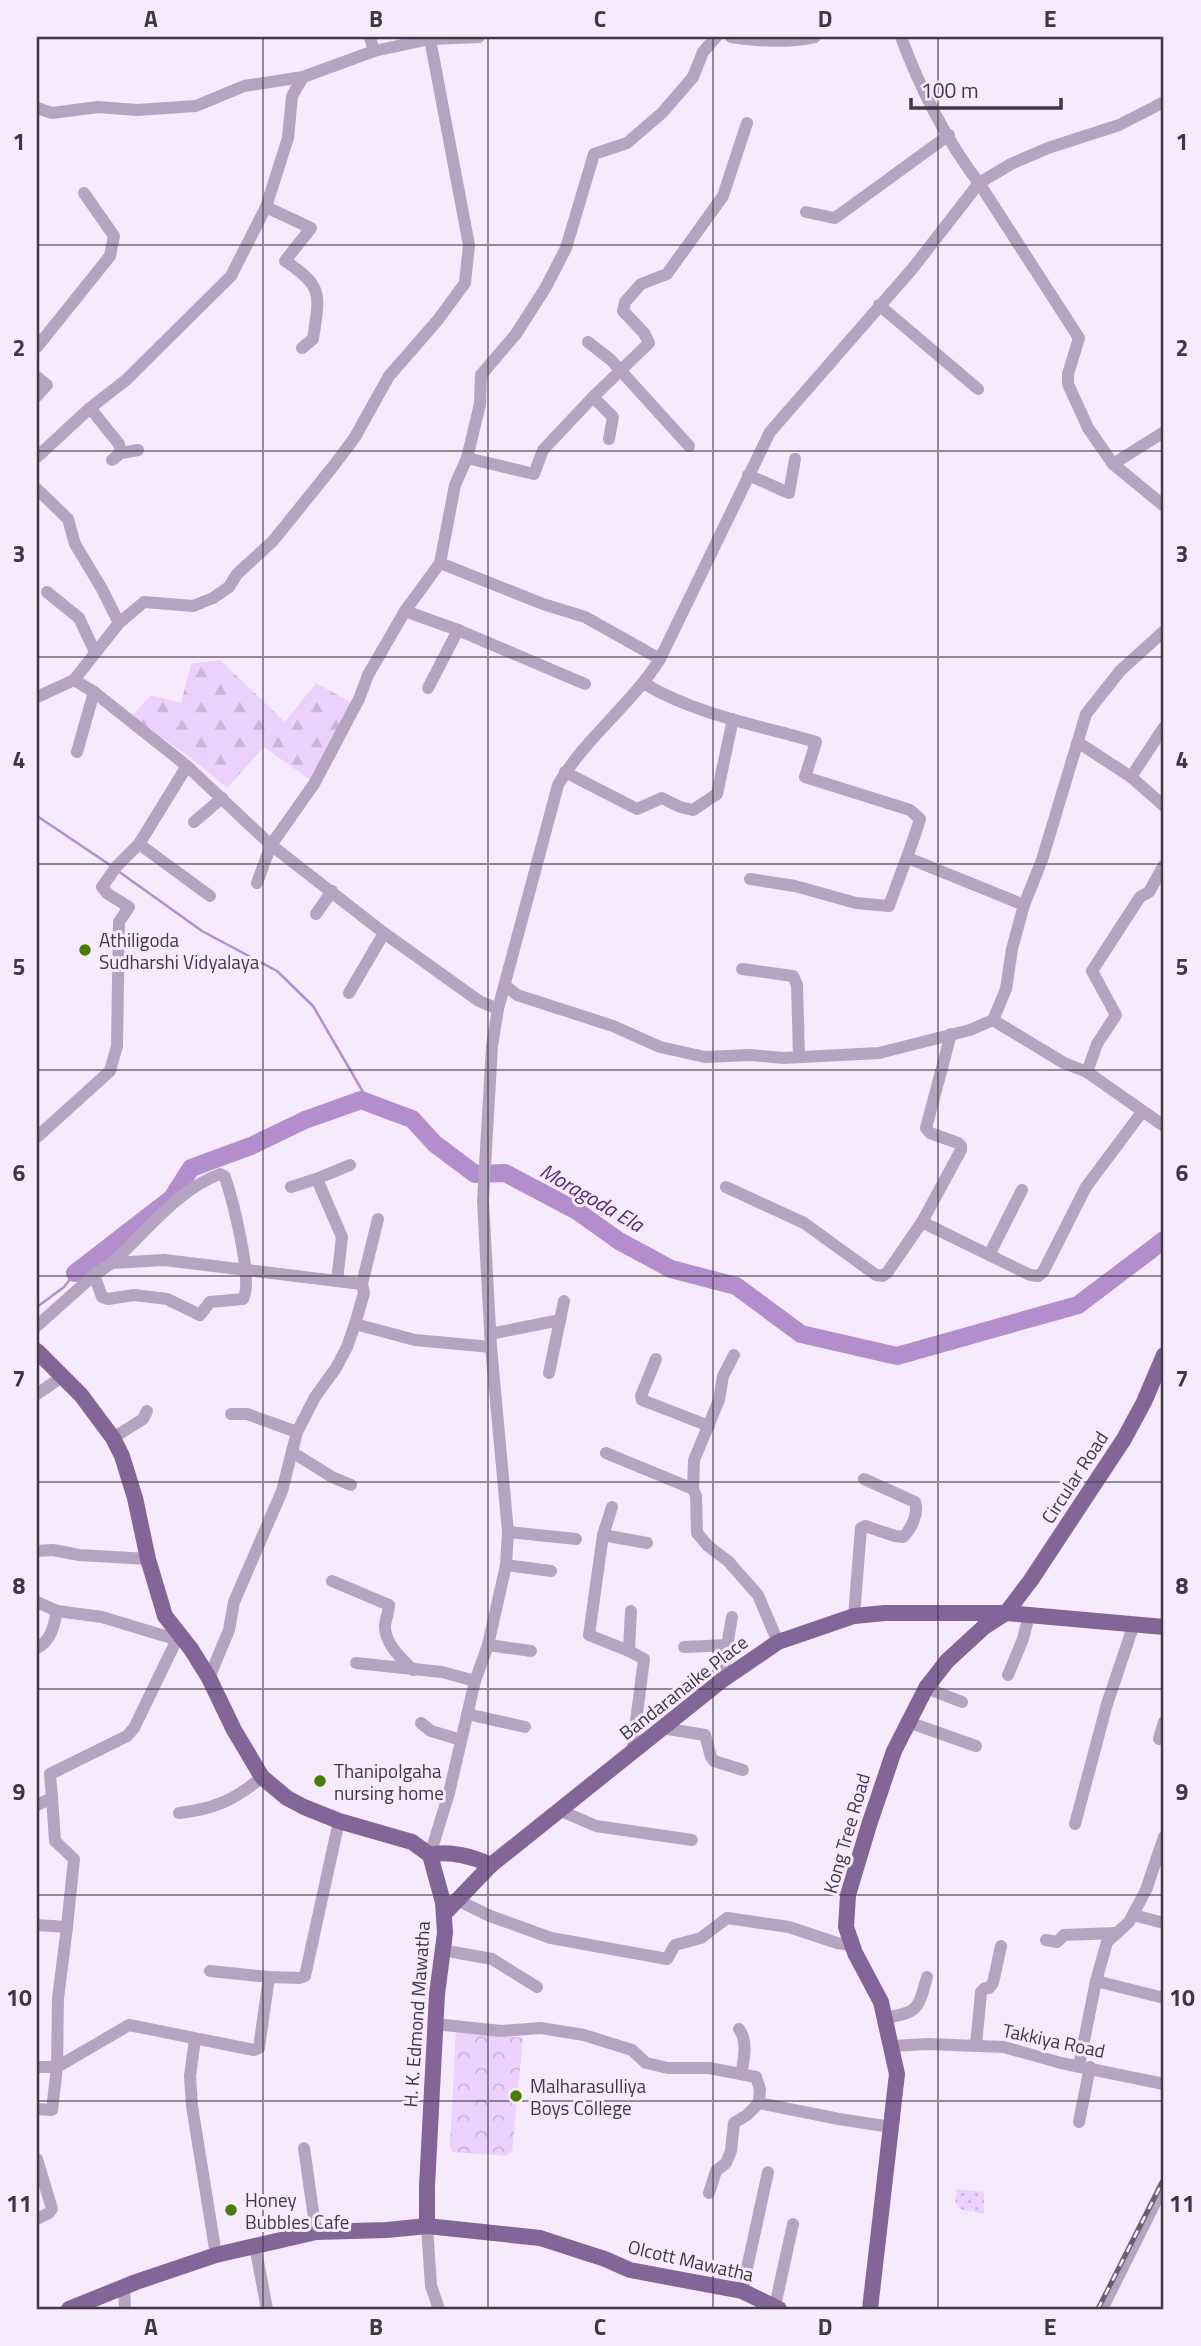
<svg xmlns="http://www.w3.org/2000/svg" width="1201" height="2346" font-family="'Titillium Web',sans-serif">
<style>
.grass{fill:url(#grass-dots)}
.forest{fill:url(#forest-firs)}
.park{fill:url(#park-crowns)}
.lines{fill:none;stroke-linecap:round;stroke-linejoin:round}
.stream{stroke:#b48ecc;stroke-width:2.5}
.river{stroke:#b48ecc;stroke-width:18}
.minor{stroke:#b5a4c1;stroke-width:12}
.major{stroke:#846597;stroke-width:16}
.rail-casing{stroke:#69626d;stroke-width:5}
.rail{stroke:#f5ebfc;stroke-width:2.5;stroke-dasharray:8;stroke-linecap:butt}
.grid{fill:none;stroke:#3e3941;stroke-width:2;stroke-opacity:0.55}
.poi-dot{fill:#4a7b05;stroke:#f5ebfc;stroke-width:2.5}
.labels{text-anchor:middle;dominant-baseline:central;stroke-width:6;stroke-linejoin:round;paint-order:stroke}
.poi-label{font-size:19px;fill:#3e3941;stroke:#f5ebfc;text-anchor:start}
.street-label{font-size:19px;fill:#3e3941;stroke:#f5ebfc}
.water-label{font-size:21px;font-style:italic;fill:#582771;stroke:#f5ebfc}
.neatline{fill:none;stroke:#3e3941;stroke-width:2.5}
.grid-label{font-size:23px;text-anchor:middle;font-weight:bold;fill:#3e3941}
</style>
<defs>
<pattern id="grass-dots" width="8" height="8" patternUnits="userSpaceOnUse" patternTransform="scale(1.75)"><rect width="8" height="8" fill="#ecd1fd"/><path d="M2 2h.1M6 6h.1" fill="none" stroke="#cbb4da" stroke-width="1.8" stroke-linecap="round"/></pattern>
<pattern id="forest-firs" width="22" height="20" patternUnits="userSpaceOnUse" patternTransform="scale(1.75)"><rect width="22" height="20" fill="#ecd1fd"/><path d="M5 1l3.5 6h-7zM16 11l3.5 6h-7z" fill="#cbb4da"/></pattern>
<pattern id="park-crowns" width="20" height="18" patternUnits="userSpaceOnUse" patternTransform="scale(1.75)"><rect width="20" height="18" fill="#ecd1fd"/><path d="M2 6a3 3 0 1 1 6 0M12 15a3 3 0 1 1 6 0" fill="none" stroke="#cbb4da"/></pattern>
</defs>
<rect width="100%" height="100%" fill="#f5ebfc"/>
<polygon class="grass" points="957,2189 984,2192 984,2214 959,2209 955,2201"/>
<polygon class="forest" points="220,660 285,722 316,683 352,703 309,779 264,747 227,788 191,758 132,716 151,695 181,703 191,664"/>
<polygon class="park" points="456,2030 523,2038 512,2152 505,2156 453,2152 450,2147"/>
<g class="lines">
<g class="stream">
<polyline points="37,816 113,867"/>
<polyline points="118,871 202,931 277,971 313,1006 370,1104"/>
<polyline points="37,1307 64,1287 75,1273"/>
</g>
<polyline class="river" points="75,1273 172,1198 191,1168 251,1146 305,1120 361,1100 412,1119 435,1144 475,1174 505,1173 577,1211 619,1241 671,1269 736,1286 801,1334 897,1356 1078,1305 1164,1240"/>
<g class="minor">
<polyline points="370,37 374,51"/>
<path d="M731 37C759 41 786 43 815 37"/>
<path d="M901 37C919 86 947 142 979 183L1079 338 1068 374V384L1088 428 1113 464 1164 506"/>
<polyline points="37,108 52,113 98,107 137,110 196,106 244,86 303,77 374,51 430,39 479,37"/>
<path d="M266 207 311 228 285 261C325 287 319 296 313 339L302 348"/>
<polyline points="806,212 834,218 839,215 949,135"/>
<polyline points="879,305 978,389"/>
<polyline points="588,342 611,360 689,446"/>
<polyline points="37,347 110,256 114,236 84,193"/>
<polyline points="37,377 47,385 37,396"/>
<polyline points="593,397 613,417 609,439"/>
<polyline points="90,408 119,444 121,453 112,460"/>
<polyline points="121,453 138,450"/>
<polyline points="37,457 90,408 126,380 231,276 266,207 288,138 292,96 303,77"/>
<polyline points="467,458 534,474 543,450 593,397 649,343 644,333 623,311 625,302 641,284 667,274 723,196 747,123"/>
<polyline points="1113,464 1164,432"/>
<polyline points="748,475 789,493 795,459"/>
<polyline points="37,489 68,519 75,544 102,589 119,623"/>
<polyline points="440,563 543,604 585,617 660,659"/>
<polyline points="47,592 79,618 95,652"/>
<polyline points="405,611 458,630 585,684"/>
<polyline points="74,680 119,623 144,602 193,606 213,598 229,587 237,574 273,541 335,464 355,437 389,376 437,321 465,283 469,245 430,39"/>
<path d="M645 684C697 715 758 725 816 742L805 777 910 810 920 819C911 849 899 877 889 906L856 903 795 886 750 879"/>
<polyline points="428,688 458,630"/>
<polyline points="37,697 74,680 94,692 187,766 271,845 384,933 479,1001 498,1009"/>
<polyline points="1079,743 1131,777 1164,806"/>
<polyline points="77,752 94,692"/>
<polyline points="565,772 637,809 662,798 680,807 693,810 717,794 733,719"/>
<polyline points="1131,777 1164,727"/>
<polyline points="194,822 222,798"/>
<polyline points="139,844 210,896"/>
<polyline points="908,858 1024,905"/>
<polyline points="257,883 271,845 314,784 359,699 368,675 405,611 440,563 455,485 467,458 480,404 481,375 516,334 546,287 566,248 594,154 627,143 662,113 693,77 703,52 716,37"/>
<polyline points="316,914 332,891"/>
<polyline points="742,969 793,976 797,985 799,1057"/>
<polyline points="505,985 517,995 613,1026 660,1047 705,1057 750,1055 783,1058 879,1053 970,1030 993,1020 1006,989 1012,949 1024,905 1042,860 1086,714 1120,671 1164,631"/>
<polyline points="349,993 384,933"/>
<polyline points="993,1020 1064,1063 1087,1072 1164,1126"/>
<polyline points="1087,1072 1097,1044 1116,1015 1092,971 1140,897 1149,892 1164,865"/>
<polyline points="37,1137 110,1071 117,1046 119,922 129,907 108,894 102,887 116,867 139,844 187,766"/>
<polyline points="316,1179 350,1165"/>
<polyline points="291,1187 316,1179 319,1184 342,1237 337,1281"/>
<polyline points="726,1187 804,1223 876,1275 882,1276 887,1273 922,1222 961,1150 961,1146 958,1143 930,1133 926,1128 951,1034"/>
<polyline points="922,1222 1030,1275 1038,1276 1043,1272 1086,1187 1142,1112"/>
<polyline points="989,1255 1022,1190"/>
<path d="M94 1275 102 1297 108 1299 134 1295 167 1299 200 1315 210 1302 243 1299C254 1281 232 1198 225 1177L220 1174C177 1190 146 1232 112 1263"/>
<polyline points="362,1284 378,1219"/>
<polyline points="560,1320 564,1301"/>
<polyline points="37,1326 94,1275 112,1263 164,1260 362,1284 364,1293 355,1324 415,1340 491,1347"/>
<polyline points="490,1334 560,1320 549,1373"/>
<polyline points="734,1355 723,1376 719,1400 694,1460 693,1489 696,1496 697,1533 708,1546 728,1561 758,1595 778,1642"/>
<polyline points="656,1359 641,1396 642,1400 709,1426"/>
<polyline points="37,1394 62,1377"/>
<polyline points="231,1414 247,1414 297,1432"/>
<polyline points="113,1438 143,1419 147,1411"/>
<polyline points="292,1452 332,1477 351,1485"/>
<polyline points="606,1453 693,1489"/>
<polyline points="612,1507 603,1535 589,1635 629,1651 644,1659 632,1753"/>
<polyline points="508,1532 576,1539"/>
<polyline points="603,1535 647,1543"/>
<polyline points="37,1551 53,1550 79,1555 148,1559"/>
<polyline points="506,1565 551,1571"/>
<path d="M332 1581 389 1605C389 1612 385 1620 385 1627 385 1644 402 1659 413 1670"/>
<polyline points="37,1602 57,1611 102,1617 168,1637 179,1635"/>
<path d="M854 1616 861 1528 865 1526 895 1536 903 1537C911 1529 919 1514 915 1502L864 1479"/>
<polyline points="488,1645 531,1651"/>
<polyline points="684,1647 728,1645"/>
<path d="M37 1648C51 1641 54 1626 57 1611"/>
<polyline points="629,1651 631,1611"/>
<polyline points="356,1663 442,1672 475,1681"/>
<polyline points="1008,1675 1023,1639 1029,1615"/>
<polyline points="209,1678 229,1630 234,1602 282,1491 297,1432 315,1397 336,1368 347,1347 355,1324"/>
<polyline points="721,1681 732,1617"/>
<polyline points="926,1688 962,1702"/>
<polyline points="467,1714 525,1727"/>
<polyline points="908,1722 976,1746"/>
<polyline points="421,1723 431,1731 461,1740"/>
<polyline points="662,1728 705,1735 711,1757 714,1761 743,1770"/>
<polyline points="1159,1739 1164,1722"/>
<polyline points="52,1798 55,1841 74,1859 67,1927"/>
<polyline points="37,1805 52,1798 50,1774 127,1736 134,1728 179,1635"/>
<polyline points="559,1810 596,1826 692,1840"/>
<path d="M179 1813C214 1809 235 1800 262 1777"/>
<polyline points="1075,1824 1107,1704 1134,1624"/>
<path d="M430 1855 449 1793 475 1681 488 1645 506 1565 508 1532 491 1347 483 1201 492 1046 498 1009 558 785C585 738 631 705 660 659L770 432 913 268 979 183 1011 164 1048 148 1119 125 1164 102"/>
<polyline points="457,1900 490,1916 551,1938 667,1959 675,1945 701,1938 727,1918 789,1927 837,1943 852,1945"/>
<polyline points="1133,1915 1164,1923"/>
<polyline points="37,1925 67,1927 58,1998 57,2067 37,2067"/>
<polyline points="1046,1940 1057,1942 1064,1935 1115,1933"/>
<polyline points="442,1950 492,1959 537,1987"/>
<polyline points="210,1971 269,1977"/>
<polyline points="1096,1981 1164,1998"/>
<path d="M886 2018C919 2012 918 2009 927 1977"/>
<polyline points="435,2024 501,2031 541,2028 584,2035 632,2050 646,2063 668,2068 709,2068 756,2077 760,2089 759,2103"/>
<path d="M739 2029C748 2041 744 2060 741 2074"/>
<polyline points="195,2039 190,2076 192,2106 216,2255"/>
<polyline points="976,2045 981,1992 985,1988 989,1988 993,1983 1001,1946"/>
<polyline points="892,2046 928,2044 1004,2047 1061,2063 1164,2084"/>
<polyline points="1079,2066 1096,1981 1107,1942 1129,1922 1146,1890 1164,1837"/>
<polyline points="37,2109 52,2110 57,2067 129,2025 254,2050 259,2048 269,1977 300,1978 305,1976 339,1821"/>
<polyline points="1079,2122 1090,2067"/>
<polyline points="304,2148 316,2232"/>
<polyline points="37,2159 52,2209 49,2213 37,2219"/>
<polyline points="709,2193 716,2171 726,2163 731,2151 734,2123 747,2115 759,2103 839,2119 891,2127"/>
<polyline points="427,2226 431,2286 439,2309"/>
<polyline points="255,2246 267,2309"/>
<polyline points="124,2287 125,2309"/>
<polyline points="742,2291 768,2172"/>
<polyline points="775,2306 793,2224"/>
<polyline points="1102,2309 1164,2185"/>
</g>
<g class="major">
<polyline points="37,1351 81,1395 113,1438 122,1456 135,1498 148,1559 165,1616 191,1649 209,1678 234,1730 262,1777 287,1798 304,1807 339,1821 412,1842 430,1855 443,1902 445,1933 437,1994 427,2186 427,2226"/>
<path d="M430 1855C449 1850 474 1857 491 1865"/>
<polyline points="445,1913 491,1865 721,1681 778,1642 854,1616 885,1613 1006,1613 1164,1627"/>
<polyline points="69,2309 136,2282 216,2255 316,2232 387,2230 427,2226 540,2238 605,2259 630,2270 742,2291 779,2309"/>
<polyline points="870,2309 897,2074 881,2002 855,1953 846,1927 848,1895 869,1825 894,1751 926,1688 947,1661 984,1627 1006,1613 1031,1580 1124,1439 1144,1402 1164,1355"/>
</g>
<defs>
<polyline id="rail" points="1098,2309 1164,2179"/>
</defs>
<use href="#rail" class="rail-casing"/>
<use href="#rail" class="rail"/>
</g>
<path class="grid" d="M263 37V2309M488 37V2309M713 37V2309M938 37V2309M37 245H1164M37 451H1164M37 657H1164M37 864H1164M37 1070H1164M37 1276H1164M37 1482H1164M37 1689H1164M37 1895H1164M37 2101H1164"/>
<g class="poi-dot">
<circle cx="85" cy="950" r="7"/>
<circle cx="320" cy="1781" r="7"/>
<circle cx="516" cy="2096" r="7"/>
<circle cx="231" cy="2210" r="7"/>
</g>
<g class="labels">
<g class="poi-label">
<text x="99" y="939">Athiligoda<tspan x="99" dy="22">Sudharshi Vidyalaya</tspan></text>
<text x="334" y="1770">Thanipolgaha<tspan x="334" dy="22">nursing home</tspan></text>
<text x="530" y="2085">Malharasulliya<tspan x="530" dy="22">Boys College</tspan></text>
<text x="245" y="2199">Honey<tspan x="245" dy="22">Bubbles Cafe</tspan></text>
</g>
<g class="street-label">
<text transform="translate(1074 1477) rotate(-57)">Circular Road</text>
<text transform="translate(683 1687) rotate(-38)">Bandaranaike Place</text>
<text transform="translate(846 1833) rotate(-74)">Kong Tree Road</text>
<text transform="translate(416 2014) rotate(-86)">H. K. Edmond Mawatha</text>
<text transform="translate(1054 2040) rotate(12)">Takkiya Road</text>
<text transform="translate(691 2260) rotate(13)">Olcott Mawatha</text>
</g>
<g class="water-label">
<text transform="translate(592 1197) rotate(30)">Moragoda Ela</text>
</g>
</g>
<rect width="1201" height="2346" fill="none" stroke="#f5ebfc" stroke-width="77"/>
<path d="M911 98v10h150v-10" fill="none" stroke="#3e3941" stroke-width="3.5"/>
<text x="921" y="98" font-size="21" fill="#3e3941" stroke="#f5ebfc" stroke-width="5" paint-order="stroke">100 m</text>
<rect x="38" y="38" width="1124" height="2270" class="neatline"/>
<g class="grid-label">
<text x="151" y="27">A</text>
<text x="376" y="27">B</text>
<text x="600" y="27">C</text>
<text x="825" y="27">D</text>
<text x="1050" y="27">E</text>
<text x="19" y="150">1</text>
<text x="1182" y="150">1</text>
<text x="19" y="356">2</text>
<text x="1182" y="356">2</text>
<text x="19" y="562">3</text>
<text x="1182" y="562">3</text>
<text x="19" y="768">4</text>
<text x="1182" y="768">4</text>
<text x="19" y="975">5</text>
<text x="1182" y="975">5</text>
<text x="19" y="1181">6</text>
<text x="1182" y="1181">6</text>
<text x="19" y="1387">7</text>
<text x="1182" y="1387">7</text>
<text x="19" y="1594">8</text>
<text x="1182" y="1594">8</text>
<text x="19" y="1800">9</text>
<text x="1182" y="1800">9</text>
<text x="19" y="2006">10</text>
<text x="1182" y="2006">10</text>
<text x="19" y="2212">11</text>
<text x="1182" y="2212">11</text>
<text x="151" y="2335">A</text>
<text x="376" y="2335">B</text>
<text x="600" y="2335">C</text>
<text x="825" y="2335">D</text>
<text x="1050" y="2335">E</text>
</g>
</svg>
